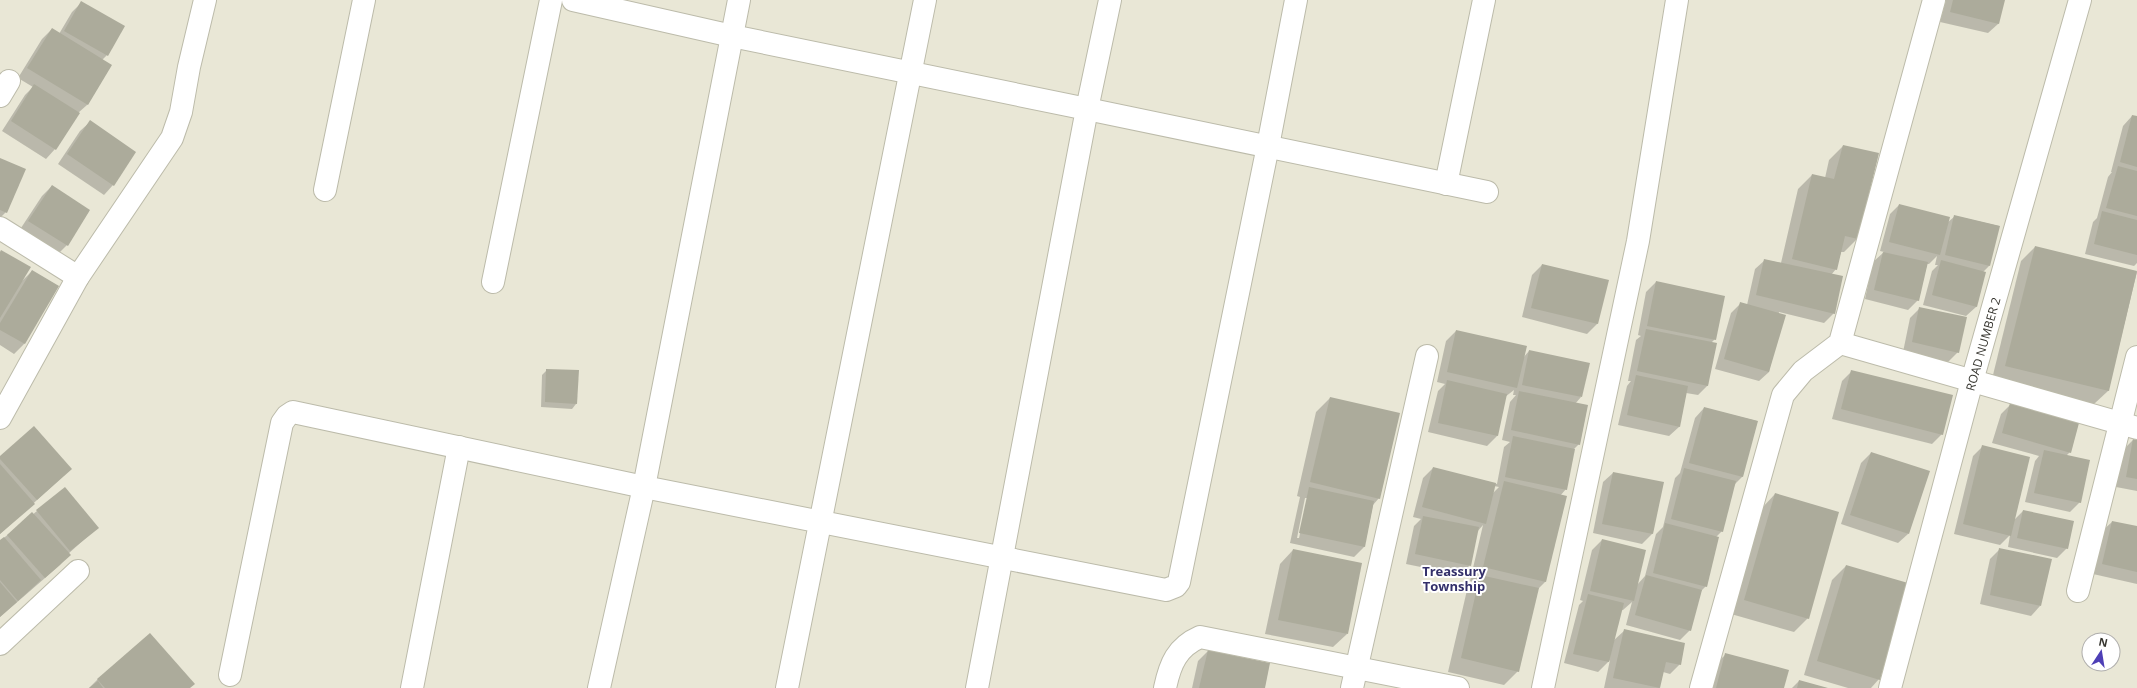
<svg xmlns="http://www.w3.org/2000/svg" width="2137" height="688" font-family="'Open Sans',sans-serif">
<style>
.shadow{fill:#0003;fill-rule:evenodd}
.building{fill:#acab9b}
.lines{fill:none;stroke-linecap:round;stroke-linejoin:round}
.street-casing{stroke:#bcbbaa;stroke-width:24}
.street{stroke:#fff;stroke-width:22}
.labels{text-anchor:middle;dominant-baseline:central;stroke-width:4;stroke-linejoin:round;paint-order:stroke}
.street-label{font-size:12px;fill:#36352f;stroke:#fff}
.neighbourhood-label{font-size:13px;font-weight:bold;fill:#332f6a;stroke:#fff}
</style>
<rect width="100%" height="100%" fill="#e9e7d6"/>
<g class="shadow">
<polygon points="1946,0 2004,0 1998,24 1988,33 1940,22"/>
<polygon points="81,3 107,55 102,60 111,65 87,105 78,113 55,149 46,159 2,131 25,95 33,87 18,78 42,39 52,29 59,34 72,12"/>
<polygon points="2132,116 2137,117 2137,263 2134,266 2085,254 2093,222 2097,218 2108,177 2112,172 2111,172 2123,126"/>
<polygon points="90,122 113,185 104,195 58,164 80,131"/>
<polygon points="1843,146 1858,238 1844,252 1841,252 1836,269 1831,275 1834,313 1824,323 1779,312 1769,372 1759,381 1715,369 1731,313 1741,303 1747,305 1755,269 1765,260 1781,263 1798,189 1812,175 1825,178 1829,160"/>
<polygon points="0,160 6,212 0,218"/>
<polygon points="52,186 89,211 67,245 57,255 19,231 42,196"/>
<polygon points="1899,205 1947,223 1955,216 1999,226 1989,266 1983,272 1976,307 1966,316 1923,305 1932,271 1938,265 1935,265 1937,256 1929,264 1927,264 1918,300 1908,310 1865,299 1873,262 1884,252 1880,251 1890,214"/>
<polygon points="2035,247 2137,272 2108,391 2094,404 1992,379 2021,261"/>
<polygon points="0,252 22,281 32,271 58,286 24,344 14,354 0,345"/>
<polygon points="1542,265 1608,281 1597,324 1587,334 1522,317 1532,275"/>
<polygon points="1656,282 1715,339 1711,343 1708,385 1698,395 1686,393 1679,427 1669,436 1618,425 1627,386 1631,381 1628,381 1636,340 1641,336 1638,335 1646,292"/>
<polygon points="1920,308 1958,352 1948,362 1903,352 1910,318"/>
<path d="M1456 331 1523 358 1529 351 1581 397 1575 404 1579 444 1574 449 1566 489 1560 496 1566 497 1545 582 1538 589 1518 671 1504 685 1448 672 1467 590 1474 582 1470 581 1483 525 1477 532 1470 565 1460 575 1406 564 1414 526 1421 519 1413 517 1423 478 1433 468 1497 484 1504 447 1510 442 1502 440 1510 402 1516 395H1513L1514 390 1505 397 1497 436 1487 446 1428 432 1438 391 1445 384 1437 382 1446 341ZM1494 486 1499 487 1493 493Z"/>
<polygon points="547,370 576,404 572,409 541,407 542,375"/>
<polygon points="1852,371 1942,434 1932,444 1832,419 1842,381"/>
<path d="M1330 398 1379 498 1373 505 1364 547 1354 557 1290 543 1300 497 1297 496 1316 412ZM1305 498H1308L1299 538H1297Z"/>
<polygon points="2010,405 2070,452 2066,456 2080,502 2070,512 2025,502 2035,461 2039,456 1992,443 2001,414"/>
<polygon points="1704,408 1757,421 1742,477 1734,485 1722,531 1716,537 1706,586 1700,592 1690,630 1680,640 1626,625 1632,602 1623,610 1621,610 1613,641 1625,630 1680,664 1670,674 1663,672 1659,688 1604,688 1610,660 1598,672 1564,663 1579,605 1583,601 1580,600 1592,550 1602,540 1637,585 1645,576 1656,534 1663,527 1675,478 1680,473 1695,418"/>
<polygon points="2133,440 2137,441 2137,491 2116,487 2123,450"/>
<polygon points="1983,446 2013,521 2023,511 2067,548 2057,558 2008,547 2010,535 2000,545 1954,534 1973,456"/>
<polygon points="1871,453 1908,534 1898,543 1841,524 1861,463"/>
<polygon points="0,457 61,478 0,534"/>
<polygon points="1613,473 1662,483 1652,534 1642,544 1593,533 1603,482"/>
<polygon points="1775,494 1808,618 1794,632 1731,614 1762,508"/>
<polygon points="37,511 97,528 68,554 69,555 60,565 0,617 0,541"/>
<polygon points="2112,522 2137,527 2137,584 2093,574 2102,531"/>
<polygon points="2000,549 2040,606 2031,616 1980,604 1990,559"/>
<polygon points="1293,550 1347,634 1333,647 1265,634 1280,564"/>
<polygon points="1846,566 1879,679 1871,688 1848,688 1804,675 1832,580"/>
<polygon points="1208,651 1264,688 1192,688 1198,661"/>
<polygon points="1726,654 1783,688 1710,688 1716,664"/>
<polygon points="98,679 189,688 89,688"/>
<polygon points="1799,681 1826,688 1792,688"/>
</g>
<g class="building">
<polygon points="1953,0 2005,0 1999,24 1950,12"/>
<polygon points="81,1 125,26 108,56 64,31"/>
<polygon points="52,28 112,65 88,105 27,68"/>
<polygon points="34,84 80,113 56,150 11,121"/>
<polygon points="2132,115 2137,116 2137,167 2120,162"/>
<polygon points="90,120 136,152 114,186 67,154"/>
<polygon points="1843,145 1879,153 1858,239 1845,236 1837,270 1792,259 1812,174 1834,179"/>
<polygon points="0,158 26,169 7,213 0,210"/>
<polygon points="2118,166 2137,171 2137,216 2106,208"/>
<polygon points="52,185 90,210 68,246 28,221"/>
<polygon points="1899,204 1950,217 1940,255 1889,242"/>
<polygon points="2102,211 2137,220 2137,255 2094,244"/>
<polygon points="1954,215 2000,226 1990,266 1945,255"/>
<polygon points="2035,246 2137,271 2109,391 2005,366"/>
<polygon points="1,250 31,267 0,318 0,252"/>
<polygon points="1883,252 1928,262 1919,301 1874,290"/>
<polygon points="1764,259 1843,276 1835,314 1756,295"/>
<polygon points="1941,260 1986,272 1977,307 1932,295"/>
<polygon points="1542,264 1609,280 1598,324 1531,308"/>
<polygon points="32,270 59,286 25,344 0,330 0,323"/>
<polygon points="1656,281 1725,296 1716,340 1647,326"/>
<polygon points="1740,302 1786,315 1769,372 1724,359"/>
<polygon points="1919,307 1967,317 1959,353 1912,342"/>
<polygon points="1646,329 1717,343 1708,386 1637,371"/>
<polygon points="1456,330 1527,346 1517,388 1447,372"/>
<polygon points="1529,350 1590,363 1582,397 1522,385"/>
<polygon points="546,369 579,370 577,404 545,402"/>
<polygon points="1851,370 1953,395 1943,435 1841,409"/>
<polygon points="1636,375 1688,386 1680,427 1627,415"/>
<polygon points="1447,380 1507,394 1498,436 1438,423"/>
<polygon points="1519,391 1588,405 1580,445 1511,430"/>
<polygon points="1330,397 1400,413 1380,499 1310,482"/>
<polygon points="2010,403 2079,423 2071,453 2002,433"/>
<polygon points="1704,407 1758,421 1743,477 1689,463"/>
<polygon points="34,426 72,469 37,500 0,459 0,456"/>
<polygon points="1513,436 1575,449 1567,490 1505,477"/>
<polygon points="2133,439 2137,440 2137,479 2126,477"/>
<polygon points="1982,445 2030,457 2011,536 1963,524"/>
<polygon points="2044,450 2090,460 2081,503 2034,493"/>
<polygon points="1871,452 1930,471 1909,534 1850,515"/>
<polygon points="0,464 35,504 0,534"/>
<polygon points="1433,467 1496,483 1486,524 1422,507"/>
<polygon points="1684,468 1736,481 1723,532 1671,519"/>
<polygon points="1613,472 1664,482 1653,534 1602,524"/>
<polygon points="1504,481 1567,496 1546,582 1483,567"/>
<polygon points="65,487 99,528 70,551 36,510"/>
<polygon points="1309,487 1374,501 1365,547 1299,533"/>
<polygon points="1775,493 1839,512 1809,619 1744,600"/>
<polygon points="2023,510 2074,521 2068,549 2017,538"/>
<polygon points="32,512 71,555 45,578 7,535"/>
<polygon points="1423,516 1479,527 1471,566 1415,554"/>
<polygon points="2112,521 2137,526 2137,572 2102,564"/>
<polygon points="1665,523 1719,537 1707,587 1653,573"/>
<polygon points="4,537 41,580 18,601 0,580 0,540"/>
<polygon points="1602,539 1646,550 1634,601 1590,591"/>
<polygon points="1999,548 2052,559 2041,606 1990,595"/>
<polygon points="1293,549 1362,563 1348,634 1278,620"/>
<polygon points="1846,565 1908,583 1880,680 1817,661"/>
<polygon points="1480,575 1539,588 1519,672 1461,658"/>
<polygon points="1646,575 1702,590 1691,631 1635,615"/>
<polygon points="0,582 17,602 0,617"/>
<polygon points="1588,594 1624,603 1609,662 1573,654"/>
<polygon points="1624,629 1685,643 1681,665 1666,662 1660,688 1613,678"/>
<polygon points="150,633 195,684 190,688 105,688 97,679"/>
<polygon points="1208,650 1270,663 1265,688 1199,688"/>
<polygon points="1725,653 1789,670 1784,688 1716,688"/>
<polygon points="1799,680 1828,688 1797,688"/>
<polygon points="98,681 103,688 89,688"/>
</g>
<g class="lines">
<defs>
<g id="street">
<polyline points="573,0 732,36 1087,109 977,688"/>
<polyline points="1110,0 1087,109 1487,192"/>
<polyline points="0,96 9,81"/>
<polyline points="1446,184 1484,0"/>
<polyline points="325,190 364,0"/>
<polyline points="0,228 78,277"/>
<polyline points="493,282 551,0"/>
<polyline points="1840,343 2137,428"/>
<polyline points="0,418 78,277 172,138 181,112 189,67 205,0"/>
<polyline points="2078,591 2137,357"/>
<polyline points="0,644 78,571"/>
<polyline points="230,675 282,423 287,416 293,412 644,487 1166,590 1176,586 1179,582 1268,146 1296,0"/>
<polyline points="412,688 459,447"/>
<polyline points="599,688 644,487 739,0"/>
<polyline points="787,688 925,0"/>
<path d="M1165 688C1170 664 1177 647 1200 637L1458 688"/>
<polyline points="1352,688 1427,356"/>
<polyline points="1543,688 1638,241 1677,0"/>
<polyline points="1701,688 1783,395 1803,371 1840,343 1934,0"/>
<polyline points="1890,688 1972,381 2080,0"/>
</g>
</defs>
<use href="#street" class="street-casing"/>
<use href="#street" class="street"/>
</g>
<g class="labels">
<g class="street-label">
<text transform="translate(1983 344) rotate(-74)">ROAD NUMBER 2</text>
</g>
<g class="neighbourhood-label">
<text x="1454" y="571">Treassury<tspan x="1454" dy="15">Township</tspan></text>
</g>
</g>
<g transform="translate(2101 652) rotate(12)"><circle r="19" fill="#ffffff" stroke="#afaeac"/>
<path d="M0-3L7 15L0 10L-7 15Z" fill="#4e3fb6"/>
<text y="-6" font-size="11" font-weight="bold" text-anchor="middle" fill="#36352f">N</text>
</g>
</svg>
